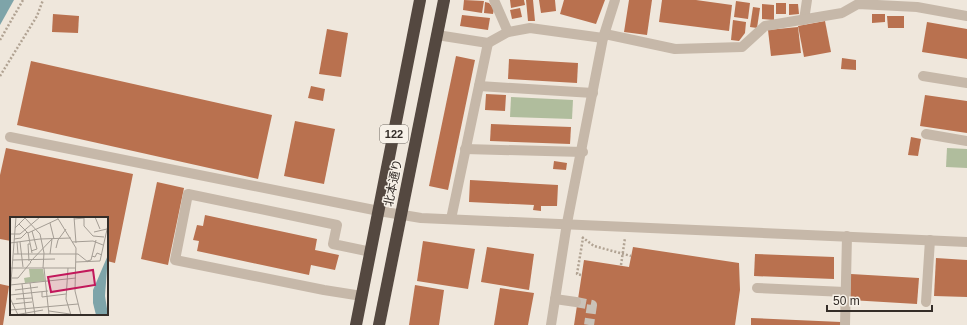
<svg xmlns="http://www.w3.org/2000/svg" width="967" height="325" font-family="Helvetica,'Noto Sans JP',sans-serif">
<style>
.green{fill:#b0bd9d}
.water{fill:#7ea4a9}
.building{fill:#b9714f}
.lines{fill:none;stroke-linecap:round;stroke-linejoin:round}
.minor-tunnel{stroke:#cac2b8;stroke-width:10;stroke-dasharray:10 5;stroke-linecap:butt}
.path{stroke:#b1a393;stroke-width:2.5;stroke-dasharray:2 2;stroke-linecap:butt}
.minor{stroke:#c6b8a9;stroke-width:10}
.highway{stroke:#544840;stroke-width:12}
.labels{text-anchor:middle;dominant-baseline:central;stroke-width:3;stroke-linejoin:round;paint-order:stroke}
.shield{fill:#f7f1e8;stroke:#6e6862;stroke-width:1}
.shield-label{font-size:11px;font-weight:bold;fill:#342d28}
.street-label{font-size:12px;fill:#342d28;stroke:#f7f1e8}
.inset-road{fill:none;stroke:#a49d94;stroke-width:1}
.view{fill:#c2185b;fill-opacity:0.15;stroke:#c2185b;stroke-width:2}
.inset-edge{fill:none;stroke:#342d28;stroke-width:2}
</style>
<rect width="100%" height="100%" fill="#efe7dc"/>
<g class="green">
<polygon points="511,97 573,100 572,119 510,117"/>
<polygon points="947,148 967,149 967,168 946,167"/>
</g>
<polygon class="water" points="0,0 14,0 0,25"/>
<g class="building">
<polygon points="464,0 484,1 482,13 463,10"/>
<polygon points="510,0 524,0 525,5 511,8"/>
<polygon points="526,0 533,0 535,21 528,21"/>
<polygon points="539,0 555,0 556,11 541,13"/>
<polygon points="564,0 605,0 596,24 560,14"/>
<polygon points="629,0 652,0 647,35 624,32"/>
<polygon points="662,0 696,0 732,5 729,31 659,22"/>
<polygon points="736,1 750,3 748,19 734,17"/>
<polygon points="485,2 489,3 494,9 493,14 484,13"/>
<rect x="776" y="3" width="10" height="11"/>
<polygon points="762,4 774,5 774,20 762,19"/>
<polygon points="789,4 798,4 799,14 789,15"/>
<polygon points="753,7 760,8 757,28 750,27"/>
<polygon points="520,8 522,17 512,19 510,10"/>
<polygon points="53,14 79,16 78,33 52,32"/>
<polygon points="872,14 885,14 885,22 872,23"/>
<polygon points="462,15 490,18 488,30 460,26"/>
<polygon points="887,16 904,16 904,28 888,28"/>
<polygon points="733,20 746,22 745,33 739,41 731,40"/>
<polygon points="825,21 831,52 804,57 798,26"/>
<polygon points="927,22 967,29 967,59 922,52"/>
<polygon points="798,27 801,53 771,56 768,30"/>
<polygon points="327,29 348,33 341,77 319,74"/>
<polygon points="456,56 475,60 448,190 429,186"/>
<polygon points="842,58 856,60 856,70 841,69"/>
<polygon points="509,59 578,63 577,83 508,79"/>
<polygon points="31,61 272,115 258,179 17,125"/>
<polygon points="311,86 325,89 323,101 308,98"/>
<polygon points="486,94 506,95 505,111 485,110"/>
<polygon points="925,95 967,101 967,133 920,126"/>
<polygon points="295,121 335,129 324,184 284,176"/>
<polygon points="491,124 571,127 570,144 490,141"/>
<polygon points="911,137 921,139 918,156 908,155"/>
<polygon points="6,148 133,174 115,263 107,261 107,218 11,218 11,241 0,239 0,175"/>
<polygon points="554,161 567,163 566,170 553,169"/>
<polygon points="470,180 558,185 557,206 541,206 541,211 533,210 534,205 469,202"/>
<polygon points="157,182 184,188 168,265 141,259"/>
<polygon points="205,215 317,239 315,250 339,255 335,270 311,265 309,275 197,251 199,241 193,240 197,225 203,226"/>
<polygon points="423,241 475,249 468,289 417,281"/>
<polygon points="487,247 534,254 529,290 481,282"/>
<polygon points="633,247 739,263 740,290 735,325 574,325 584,260 629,267"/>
<polygon points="755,254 834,257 834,279 754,276"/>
<polygon points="936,258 967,260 967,297 934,296"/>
<polygon points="851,274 919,278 917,304 850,300"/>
<polygon points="0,284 9,286 3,325 0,325"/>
<polygon points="415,285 444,290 439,325 409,325"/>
<polygon points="500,288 534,293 528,325 494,325"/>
<polygon points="751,318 841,322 841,325 751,325"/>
</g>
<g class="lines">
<polyline class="minor-tunnel" points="576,302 592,305 589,325"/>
<g class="path">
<polyline points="0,40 23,0"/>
<polyline points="0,76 37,16 43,0"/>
<polyline points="582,237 594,246 631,256"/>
<polyline points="621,265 625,238"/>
<polyline points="581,275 577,274 583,238"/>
</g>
<g class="minor">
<polyline points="494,0 508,32"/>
<polyline points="804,20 807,0"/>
<polyline points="605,34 675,49 742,47 765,26 842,13 858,4 917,7 967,16"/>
<polyline points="437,35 488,43 508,32 530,28 603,38"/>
<polyline points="923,76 967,83"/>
<polyline points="479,86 593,93"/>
<polyline points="926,134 967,141"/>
<polyline points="10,137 379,211 421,218 967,242"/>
<polyline points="465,149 583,152"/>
<polyline points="451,219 488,43"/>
<polyline points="757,288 845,292"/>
<polyline points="362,296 324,290 175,260 188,194 337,225 333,244 371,252"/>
<polyline points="555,299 576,302"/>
<polyline points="926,302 930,240"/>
<polyline points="551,325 567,223 603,38 615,0"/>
<polyline points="845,325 847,236"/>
</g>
<g class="highway">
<polyline points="356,325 420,0"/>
<polyline points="379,325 444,0"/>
</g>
</g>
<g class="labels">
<rect class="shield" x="380" y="125" width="28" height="18" rx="3"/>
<g class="shield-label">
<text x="394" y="134">122</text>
</g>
<g class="street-label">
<text transform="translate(393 183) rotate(-78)">北本通り</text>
</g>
</g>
<g transform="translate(10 217)">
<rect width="98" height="98" fill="#efe7dc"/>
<path d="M19 52H33L35 64 15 66 14 61 20 60Z" fill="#b0bd9d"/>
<path d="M98 38 95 79 98 98H86L83 86V73Z" fill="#7ea4a9"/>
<path class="inset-road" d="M47 0 66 31 65 74 71 98M64 0 66 26M85 0 90 12M64 2 74 1V9L83 19 94 20M40 6 44 22M9 7 18 16 22 36M5 11 15 1 30 17 34 36 33 51M84 15 97 12M18 16 48 2M0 17H10L30 0M4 22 11 21 17 15M7 25 8 37M10 25 13 50M62 25 83 24 93 28M0 26 30 22 61 21M46 31 48 23 56 12M21 34 27 32 22 14M4 37H68L78 45M40 37 42 22M82 39 85 40 87 36 92 38M3 43 45 42M19 44 18 27H20M77 44 81 43 86 23M20 45 42 22M66 45 90 44 98 8M0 51H66M34 51 39 98M58 51 56 82 61 98M2 61H8L21 45M20 66 25 98M98 66V96M12 67 16 98M0 68 66 61M5 73 28 70M32 75V80L56 77M0 78 6 0M0 78 38 74M0 81 8 98M6 82 22 81M2 87 22 85M0 93 68 87M39 94 60 97M5 98 33 93"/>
<path class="view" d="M83 53 85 68 41 75 38 60Z"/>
<rect width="98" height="98" class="inset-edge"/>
</g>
<path d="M827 305v6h105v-6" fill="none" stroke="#342d28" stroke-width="2"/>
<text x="833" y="305" font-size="12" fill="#342d28" stroke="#f7f1e8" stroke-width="3" paint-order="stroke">50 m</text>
</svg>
